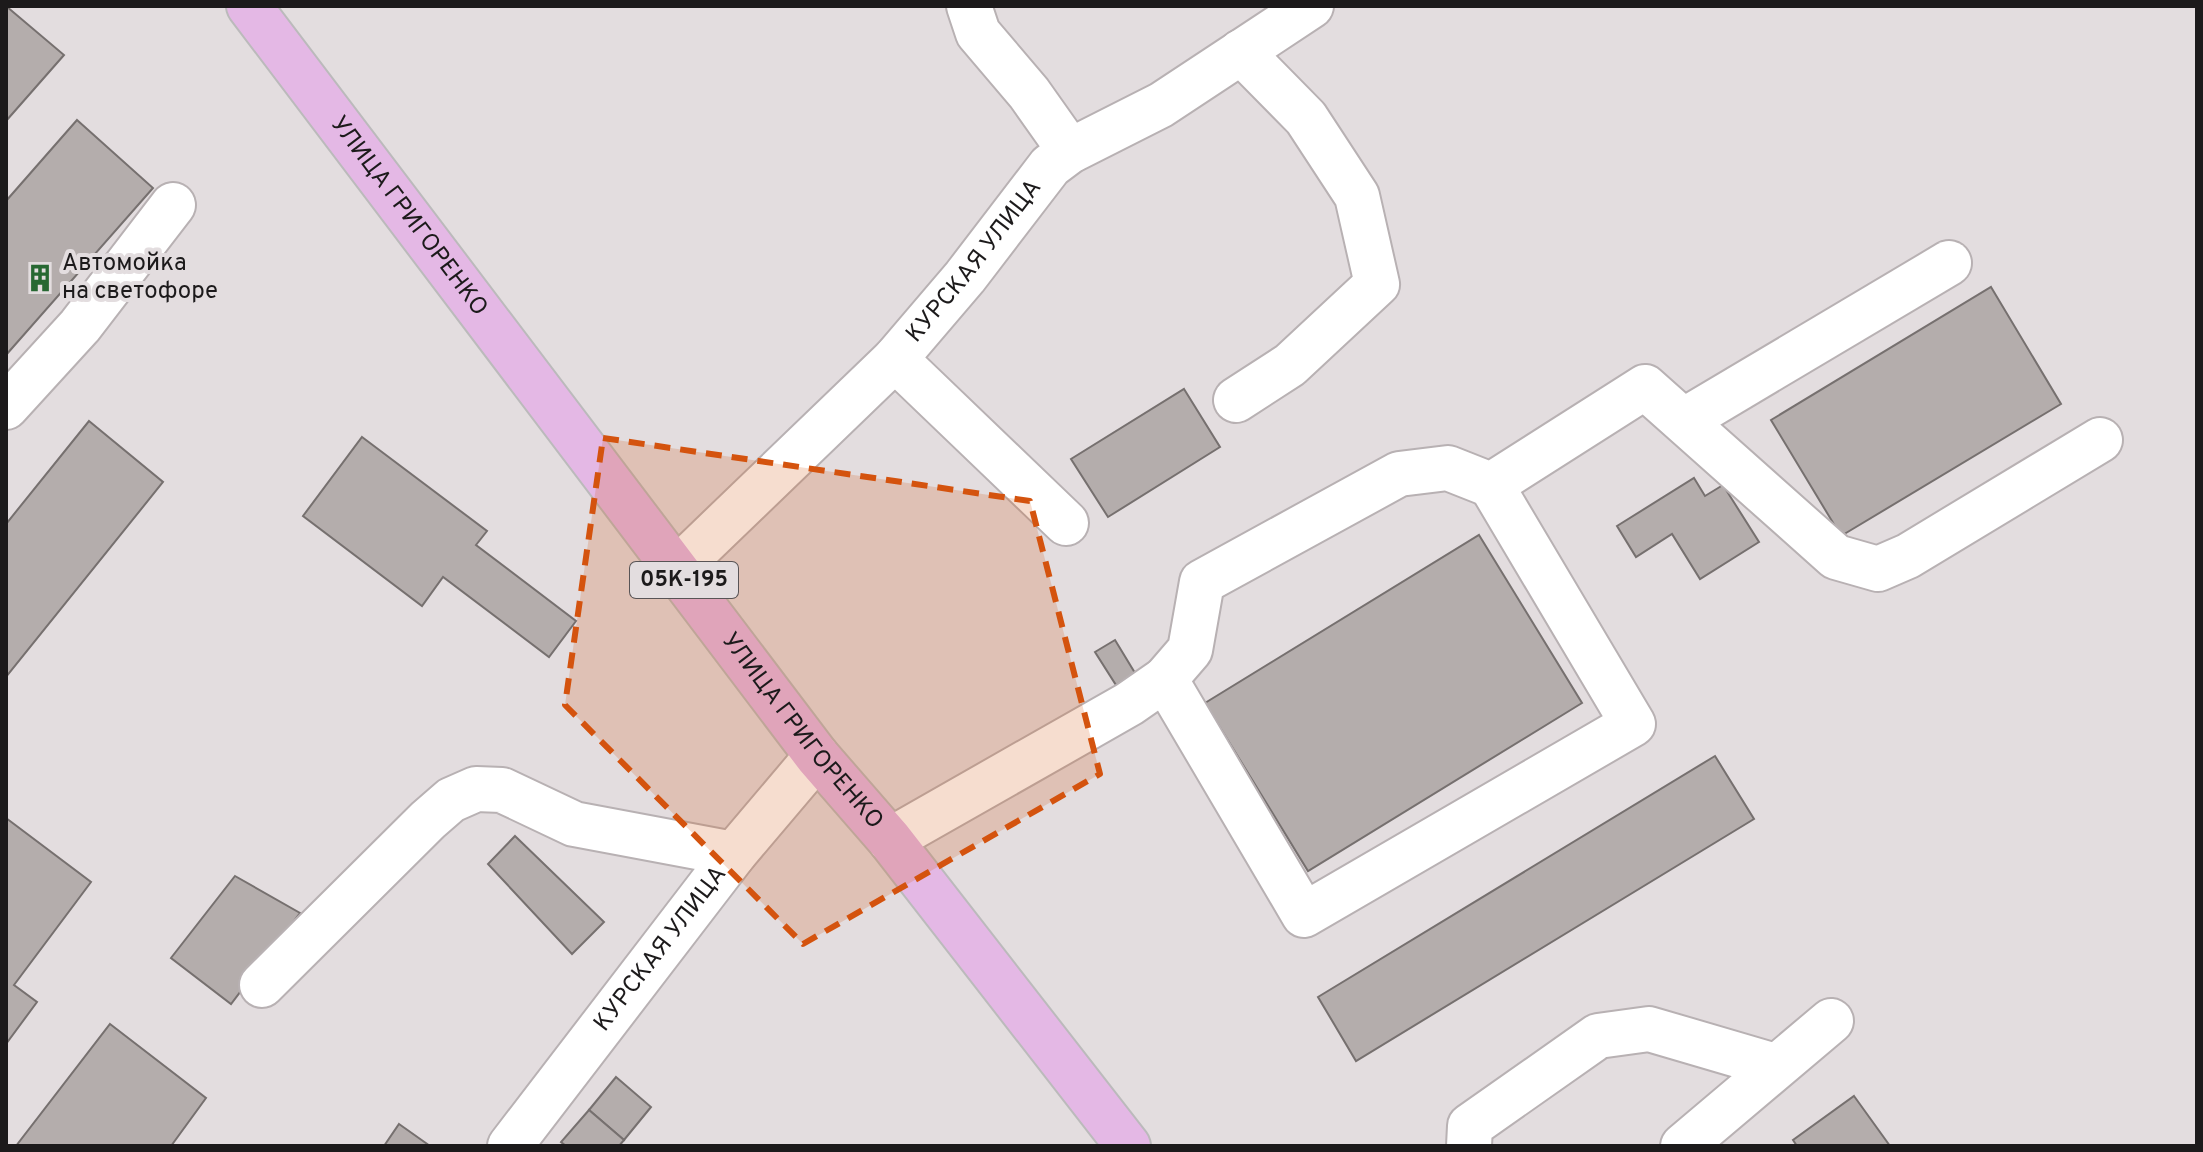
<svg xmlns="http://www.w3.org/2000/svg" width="2203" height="1152" font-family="Overpass,sans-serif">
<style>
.building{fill:#b4adac;stroke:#76706f;stroke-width:2}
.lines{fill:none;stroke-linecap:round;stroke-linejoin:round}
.minor-casing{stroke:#b8b1b3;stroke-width:48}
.major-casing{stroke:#bbbabb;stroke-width:48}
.minor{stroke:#fff;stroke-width:44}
.major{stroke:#e4b8e5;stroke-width:44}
.marked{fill:#d4530e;fill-opacity:0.2;stroke:#d4530e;stroke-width:6;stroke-dasharray:16 10;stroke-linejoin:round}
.labels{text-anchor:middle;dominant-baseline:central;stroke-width:8;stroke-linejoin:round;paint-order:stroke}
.shield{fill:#e3dddf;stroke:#585456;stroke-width:2}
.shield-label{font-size:22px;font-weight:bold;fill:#1c1a1b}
.street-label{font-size:24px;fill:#1c1a1b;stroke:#e3dddf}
.poi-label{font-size:24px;fill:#1c1a1b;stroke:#e3dddf;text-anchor:start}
</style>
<rect width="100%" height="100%" fill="#e3dddf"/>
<g class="building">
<polygon points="6,6 64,55 6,121"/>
<polygon points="77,120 153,188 6,355 6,201"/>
<polygon points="1991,287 2061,404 1841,536 1771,420"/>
<polygon points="1184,389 1220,447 1108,517 1071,459"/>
<polygon points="89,421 163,482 6,677 6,524"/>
<polygon points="362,437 487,531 476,545 576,621 549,657 443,577 422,606 303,516"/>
<polygon points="1694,478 1705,496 1723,485 1759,542 1700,579 1672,534 1636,557 1617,526"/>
<polygon points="1479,535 1582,703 1308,871 1205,703"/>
<polygon points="1115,640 1135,673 1116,685 1095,652"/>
<polygon points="1715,756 1754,819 1356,1061 1318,997"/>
<polygon points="6,818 91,882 14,985 37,1002 6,1044"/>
<polygon points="515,836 604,922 572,954 488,864"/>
<polygon points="235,876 300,913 231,1004 171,958"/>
<polygon points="110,1024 206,1098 171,1146 16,1146"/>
<polygon points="616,1077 651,1107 624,1140 589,1110"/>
<polygon points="1854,1096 1890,1146 1797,1146 1793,1140"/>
<polygon points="589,1110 624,1140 619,1146 566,1146 561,1142"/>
<polygon points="399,1124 430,1146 384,1146"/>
</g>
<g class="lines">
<defs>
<g id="minor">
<polyline points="969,6 978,33 1029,93 1070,151"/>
<polyline points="895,359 1066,523"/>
<polyline points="1236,400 1290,365 1377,284 1357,196 1306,118 1241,52"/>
<polyline points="6,407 80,326 173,205"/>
<polyline points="1685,420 1949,263"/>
<path id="s1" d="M676 570 895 359 965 277 1050 166 1070 151 1161 105 1311 6"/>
<polyline points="1165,679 1304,915 1633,724 1491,485"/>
<polyline points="890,840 1129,704 1165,679 1190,650 1202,582 1399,474 1448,468 1491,485 1645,387 1836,557 1878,569 1908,556 2100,440"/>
<polyline points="262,985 428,820 451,800 476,789 502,790 574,824 734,854"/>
<path id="s2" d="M510 1146 734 854 817 756"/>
<polyline points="1469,1146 1470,1126 1598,1036 1649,1029 1775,1066"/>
<polyline points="1683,1146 1831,1021"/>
</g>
<g id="major">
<path id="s3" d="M249 6 817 756 890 840 1128 1146"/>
</g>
</defs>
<use href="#minor" class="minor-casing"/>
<use href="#major" class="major-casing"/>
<use href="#minor" class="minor"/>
<use href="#major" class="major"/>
</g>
<path class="marked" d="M603 438 1030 501 1100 774 803 944 565 705Z"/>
<defs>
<symbol id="building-bare" viewBox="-9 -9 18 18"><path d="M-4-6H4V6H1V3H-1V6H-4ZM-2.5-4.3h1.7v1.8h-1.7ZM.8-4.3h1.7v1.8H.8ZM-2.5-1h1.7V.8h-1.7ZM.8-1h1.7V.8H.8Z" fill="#276832" stroke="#e3dddf" stroke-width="2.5" paint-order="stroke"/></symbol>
</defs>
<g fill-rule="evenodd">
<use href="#building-bare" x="20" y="258" width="40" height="40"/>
</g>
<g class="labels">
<rect class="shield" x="630" y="562" width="108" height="36" rx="6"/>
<g class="shield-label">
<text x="684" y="580">05К-195</text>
</g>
<g class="street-label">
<text stroke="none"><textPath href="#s3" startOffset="264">УЛИЦА ГРИГОРЕНКО</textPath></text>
<text stroke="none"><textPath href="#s1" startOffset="430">КУРСКАЯ УЛИЦА</textPath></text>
<text stroke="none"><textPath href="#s3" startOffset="912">УЛИЦА ГРИГОРЕНКО</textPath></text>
<text stroke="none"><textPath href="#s2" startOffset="248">КУРСКАЯ УЛИЦА</textPath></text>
</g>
<g class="poi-label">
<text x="62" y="264">Автомойка<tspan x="62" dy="28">на светофоре</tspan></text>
</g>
</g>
<rect width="2203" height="1152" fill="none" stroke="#1c1a1b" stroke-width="16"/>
</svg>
